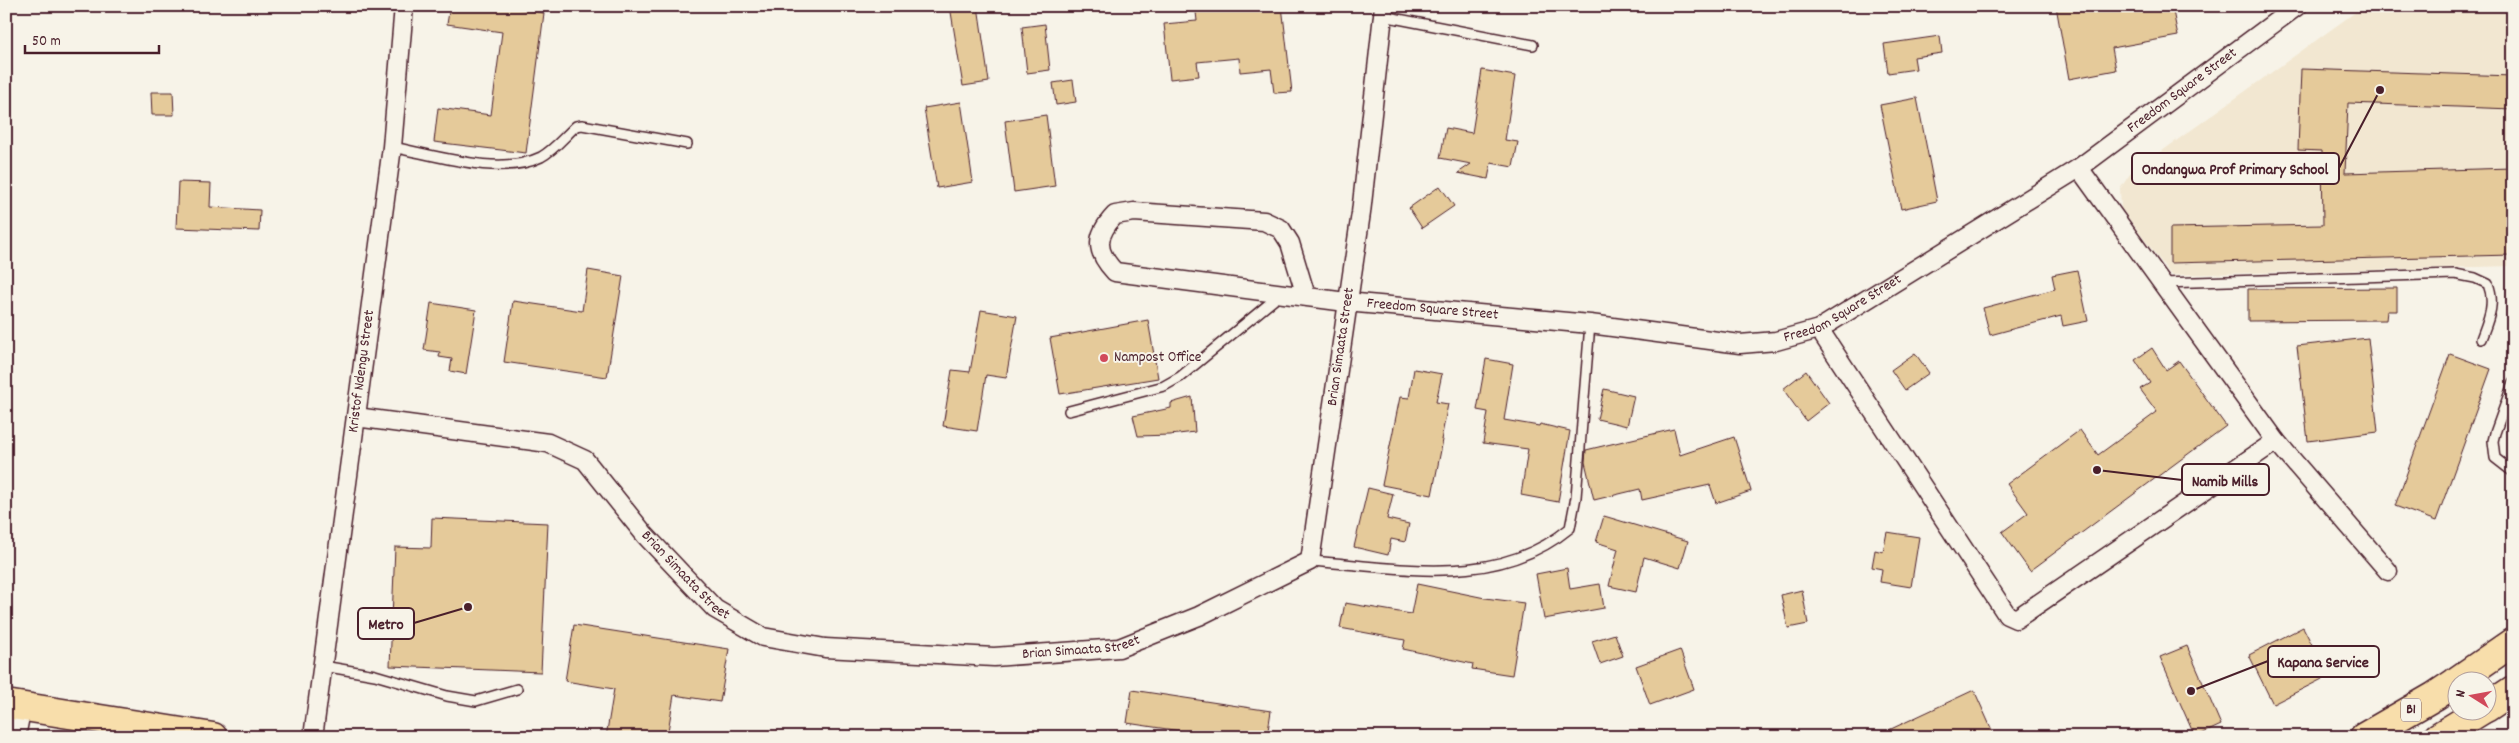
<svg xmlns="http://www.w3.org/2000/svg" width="2519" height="743" font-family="Dekko,sans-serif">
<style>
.built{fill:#f2e7d1}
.building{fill:#e5ca9a;stroke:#4a1f2b}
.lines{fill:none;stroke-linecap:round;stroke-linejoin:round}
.lane-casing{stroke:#4a1f2b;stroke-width:12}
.street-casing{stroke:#4a1f2b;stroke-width:21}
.primary-casing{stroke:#4a1f2b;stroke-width:31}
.lane{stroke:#f7f3e8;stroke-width:9}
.street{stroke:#f7f3e8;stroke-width:18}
.primary{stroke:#f8deab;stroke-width:28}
.poi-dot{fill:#d1495b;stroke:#f7f3e8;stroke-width:2}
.labels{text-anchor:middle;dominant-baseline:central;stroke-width:4;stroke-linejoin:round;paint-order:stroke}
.shield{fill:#f7f3e8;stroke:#7e5f64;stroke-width:1}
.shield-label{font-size:14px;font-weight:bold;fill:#4a1f2b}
.street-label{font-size:15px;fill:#4a1f2b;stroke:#f7f3e8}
.poi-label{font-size:15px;fill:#4a1f2b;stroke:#f7f3e8;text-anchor:start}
.leader{fill:none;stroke:#4a1f2b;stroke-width:2}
.callout-dot{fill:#4a1f2b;stroke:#f7f3e8;stroke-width:2}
.callout{fill:#f7f3e8;stroke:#4a1f2b;stroke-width:2}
.callout-label{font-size:16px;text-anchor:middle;font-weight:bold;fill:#4a1f2b}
</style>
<rect width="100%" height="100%" fill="#f7f3e8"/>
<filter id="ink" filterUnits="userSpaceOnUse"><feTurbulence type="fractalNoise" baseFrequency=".02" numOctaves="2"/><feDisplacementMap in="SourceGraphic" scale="10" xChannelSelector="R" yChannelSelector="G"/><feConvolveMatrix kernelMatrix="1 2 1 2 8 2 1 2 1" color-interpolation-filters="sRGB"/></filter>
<g filter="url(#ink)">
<polygon class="built" points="2364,6 2513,6 2513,266 2171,275 2121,208 2120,189 2130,174"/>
<g class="building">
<polygon points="450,6 502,6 544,13 526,153 434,142 438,108 491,115 502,32 447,24"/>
<polygon points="950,6 978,6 989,82 963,86"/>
<polygon points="1230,6 1282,6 1292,92 1274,93 1271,69 1240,72 1239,58 1197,62 1199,76 1170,79 1164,24 1197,21 1196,12"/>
<polygon points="2056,6 2172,6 2178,36 2112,48 2116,70 2069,79"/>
<polygon points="1045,24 1050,70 1027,73 1022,27"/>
<polygon points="1940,36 1942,53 1914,57 1916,69 1888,73 1884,44"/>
<polygon points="2301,69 2513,76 2513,109 2348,103 2345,173 2512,168 2513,255 2170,263 2170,228 2323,225 2322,151 2298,150"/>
<polygon points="1482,70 1515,76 1505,140 1518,142 1513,167 1491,163 1488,179 1458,173 1471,164 1440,158 1446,128 1472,133"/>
<polygon points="1073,80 1076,102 1056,105 1053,83"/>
<polygon points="151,92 173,92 174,115 152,115"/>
<polygon points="1917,98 1937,201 1901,209 1880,105"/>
<polygon points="961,102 973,182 937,188 924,108"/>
<polygon points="1046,115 1055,186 1014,192 1005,121"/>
<polygon points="178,182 211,183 210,207 260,210 259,231 176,228"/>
<polygon points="1440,186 1454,206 1422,228 1409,208"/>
<polygon points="588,270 623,276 607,377 504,362 513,301 582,311"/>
<polygon points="2077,270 2088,321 2063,326 2061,316 1990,335 1983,308 2055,289 2052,275"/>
<polygon points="2397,288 2397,311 2387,311 2386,320 2248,321 2248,289"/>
<polygon points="431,303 476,310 466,374 450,371 452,359 439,357 440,352 424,350"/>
<polygon points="981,310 1017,316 1006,378 986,375 977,431 943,426 952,370 970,372"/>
<polygon points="1148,320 1158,378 1060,394 1050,338"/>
<polygon points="2368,338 2378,432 2308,441 2297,346"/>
<polygon points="2152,348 2166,370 2179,361 2226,426 2030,571 2002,532 2028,513 2007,484 2080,430 2098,455 2157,412 2140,389 2150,383 2135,360"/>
<polygon points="1915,353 1929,373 1905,390 1891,370"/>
<polygon points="2450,354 2491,369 2436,521 2395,506"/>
<polygon points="1486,359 1513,364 1504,420 1539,426 1540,424 1570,431 1558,502 1521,495 1528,449 1483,443 1488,412 1477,410"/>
<polygon points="1414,369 1442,374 1436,402 1448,404 1441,440 1443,440 1432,495 1382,485 1400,397 1409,398"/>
<polygon points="1806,371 1829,403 1806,421 1783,389"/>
<polygon points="1604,389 1634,396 1627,426 1597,419"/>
<polygon points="1192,397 1195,432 1170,435 1138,436 1133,416 1171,408 1171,403"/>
<polygon points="1674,429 1680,455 1734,437 1751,491 1716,503 1710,485 1642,500 1640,489 1594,500 1585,462 1586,450"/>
<polygon points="1368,488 1393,494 1387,519 1409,524 1405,542 1391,539 1388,555 1354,547"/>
<polygon points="1604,516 1688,541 1680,568 1644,557 1636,592 1609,586 1618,549 1596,542"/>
<polygon points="432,518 548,523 541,672 390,666 395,547 431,548"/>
<polygon points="1887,532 1919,537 1911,587 1880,582 1882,569 1872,567 1875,550 1883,552"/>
<polygon points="1567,568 1570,589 1600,584 1604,608 1544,619 1536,574"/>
<polygon points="1417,584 1485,598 1524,603 1512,675 1472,669 1473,664 1403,649 1405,640 1340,628 1345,603 1411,614"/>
<polygon points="1802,590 1808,624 1788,628 1781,595"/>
<polygon points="574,625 729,649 720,702 674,695 667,737 606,737 614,689 565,681"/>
<polygon points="2303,627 2328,676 2273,704 2249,655"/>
<polygon points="1615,634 1623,656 1600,664 1592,641"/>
<polygon points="2187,646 2221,725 2195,737 2160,657"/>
<polygon points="1680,650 1694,689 1650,705 1636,666"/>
<polygon points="1132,690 1271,711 1267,737 1187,737 1187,732 1127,723"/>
<polygon points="1974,690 1995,737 1874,737"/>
</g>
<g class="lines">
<defs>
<g id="lane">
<polyline points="1383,16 1533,45"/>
<path d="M392 147C435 155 500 177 541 157 554 150 565 136 576 126L582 125 687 144"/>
<path d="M2162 283 2455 274 2475 278 2488 284C2496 304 2488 320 2481 339"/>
<polyline points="2513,383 2495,433 2493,441 2495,458 2513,472"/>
<polyline points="1069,411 1164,386 1180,377 1281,294"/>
<path d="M1310 561C1399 567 1495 590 1570 528L1576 497 1590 324"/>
<polyline points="323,666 375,675 447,696 476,701 517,689"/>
</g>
<g id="street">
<path id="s1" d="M1306 296 1290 243 1281 229 1264 221 1134 212 1115 215C1095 236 1095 251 1115 272L1346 302 1590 324 1740 344 1776 341 1819 329 2079 168 2297 6"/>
<polyline points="1819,329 2007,615 2016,619 2276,441 2079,168"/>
<path id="s2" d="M356 417 548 443 585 460 645 535 715 609 763 637 825 648 994 657 1119 648 1199 616 1310 561 1361 213 1384 6"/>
<polyline points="2276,441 2388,571"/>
<polyline points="16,737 22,706"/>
<path id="s3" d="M313 737 392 147 404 6"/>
</g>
<g id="primary">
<polyline points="2458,680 2513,642"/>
<polyline points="6,704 213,737"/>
<polyline points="2486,708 2513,690"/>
<polyline points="2364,737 2435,696 2456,682"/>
<polyline points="2438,737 2482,710"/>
</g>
</defs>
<use href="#lane" class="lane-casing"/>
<use href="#street" class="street-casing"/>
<use href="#primary" class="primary-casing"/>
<use href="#lane" class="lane"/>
<use href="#street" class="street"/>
<use href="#primary" class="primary"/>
</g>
</g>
<circle class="poi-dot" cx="1104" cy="358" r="5"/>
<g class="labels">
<rect class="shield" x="2401" y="698.5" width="20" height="23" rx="4"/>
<g class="shield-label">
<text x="2411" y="710">B1</text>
</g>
<g class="street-label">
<text stroke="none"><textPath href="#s1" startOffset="1451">Freedom Square Street</textPath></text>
<text stroke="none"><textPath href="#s1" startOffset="1046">Freedom Square Street</textPath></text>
<text stroke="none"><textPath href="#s1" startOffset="626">Freedom Square Street</textPath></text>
<text stroke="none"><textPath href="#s2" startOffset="1272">Brian Simaata Street</textPath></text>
<text stroke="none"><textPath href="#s3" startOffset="369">Kristof Ndengu Street</textPath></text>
<text stroke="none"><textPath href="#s2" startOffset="388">Brian Simaata Street</textPath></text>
<text stroke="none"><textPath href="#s2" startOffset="808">Brian Simaata Street</textPath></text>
</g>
<g class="poi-label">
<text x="1114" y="358">Nampost Office</text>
</g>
</g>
<path class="leader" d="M2380 90L2339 168M2097 470L2182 480M468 607L414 623M2191 691L2268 661"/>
<g class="callout-dot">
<circle cx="2380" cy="90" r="5"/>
<circle cx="2097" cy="470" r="5"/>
<circle cx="468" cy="607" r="5"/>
<circle cx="2191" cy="691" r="5"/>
</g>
<g class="callout">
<rect x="2132" y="153" width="207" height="31" rx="5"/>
<rect x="2182" y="464" width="87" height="31" rx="5"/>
<rect x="358" y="608" width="56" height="31" rx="5"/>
<rect x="2268" y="646" width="111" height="31" rx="5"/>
</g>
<g class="callout-label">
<text x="2235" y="174">Ondangwa Prof Primary School</text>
<text x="2225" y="486">Namib Mills</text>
<text x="386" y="629">Metro</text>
<text x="2323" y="667">Kapana Service</text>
</g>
<rect width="2519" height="743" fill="none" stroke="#f7f3e8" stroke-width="25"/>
<rect x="12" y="12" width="2494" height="718" fill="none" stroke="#4a1f2b" stroke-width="2" filter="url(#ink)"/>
<g transform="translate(2472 696) rotate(281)"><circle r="24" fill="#f7f3e8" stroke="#b29e9c"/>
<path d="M0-4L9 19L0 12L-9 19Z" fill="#d1495b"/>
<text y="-8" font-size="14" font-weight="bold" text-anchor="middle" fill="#4a1f2b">N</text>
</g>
<path d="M25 45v8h134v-8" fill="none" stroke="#4a1f2b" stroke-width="2.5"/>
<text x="32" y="45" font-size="15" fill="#4a1f2b" stroke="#f7f3e8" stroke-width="4" paint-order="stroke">50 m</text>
</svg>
